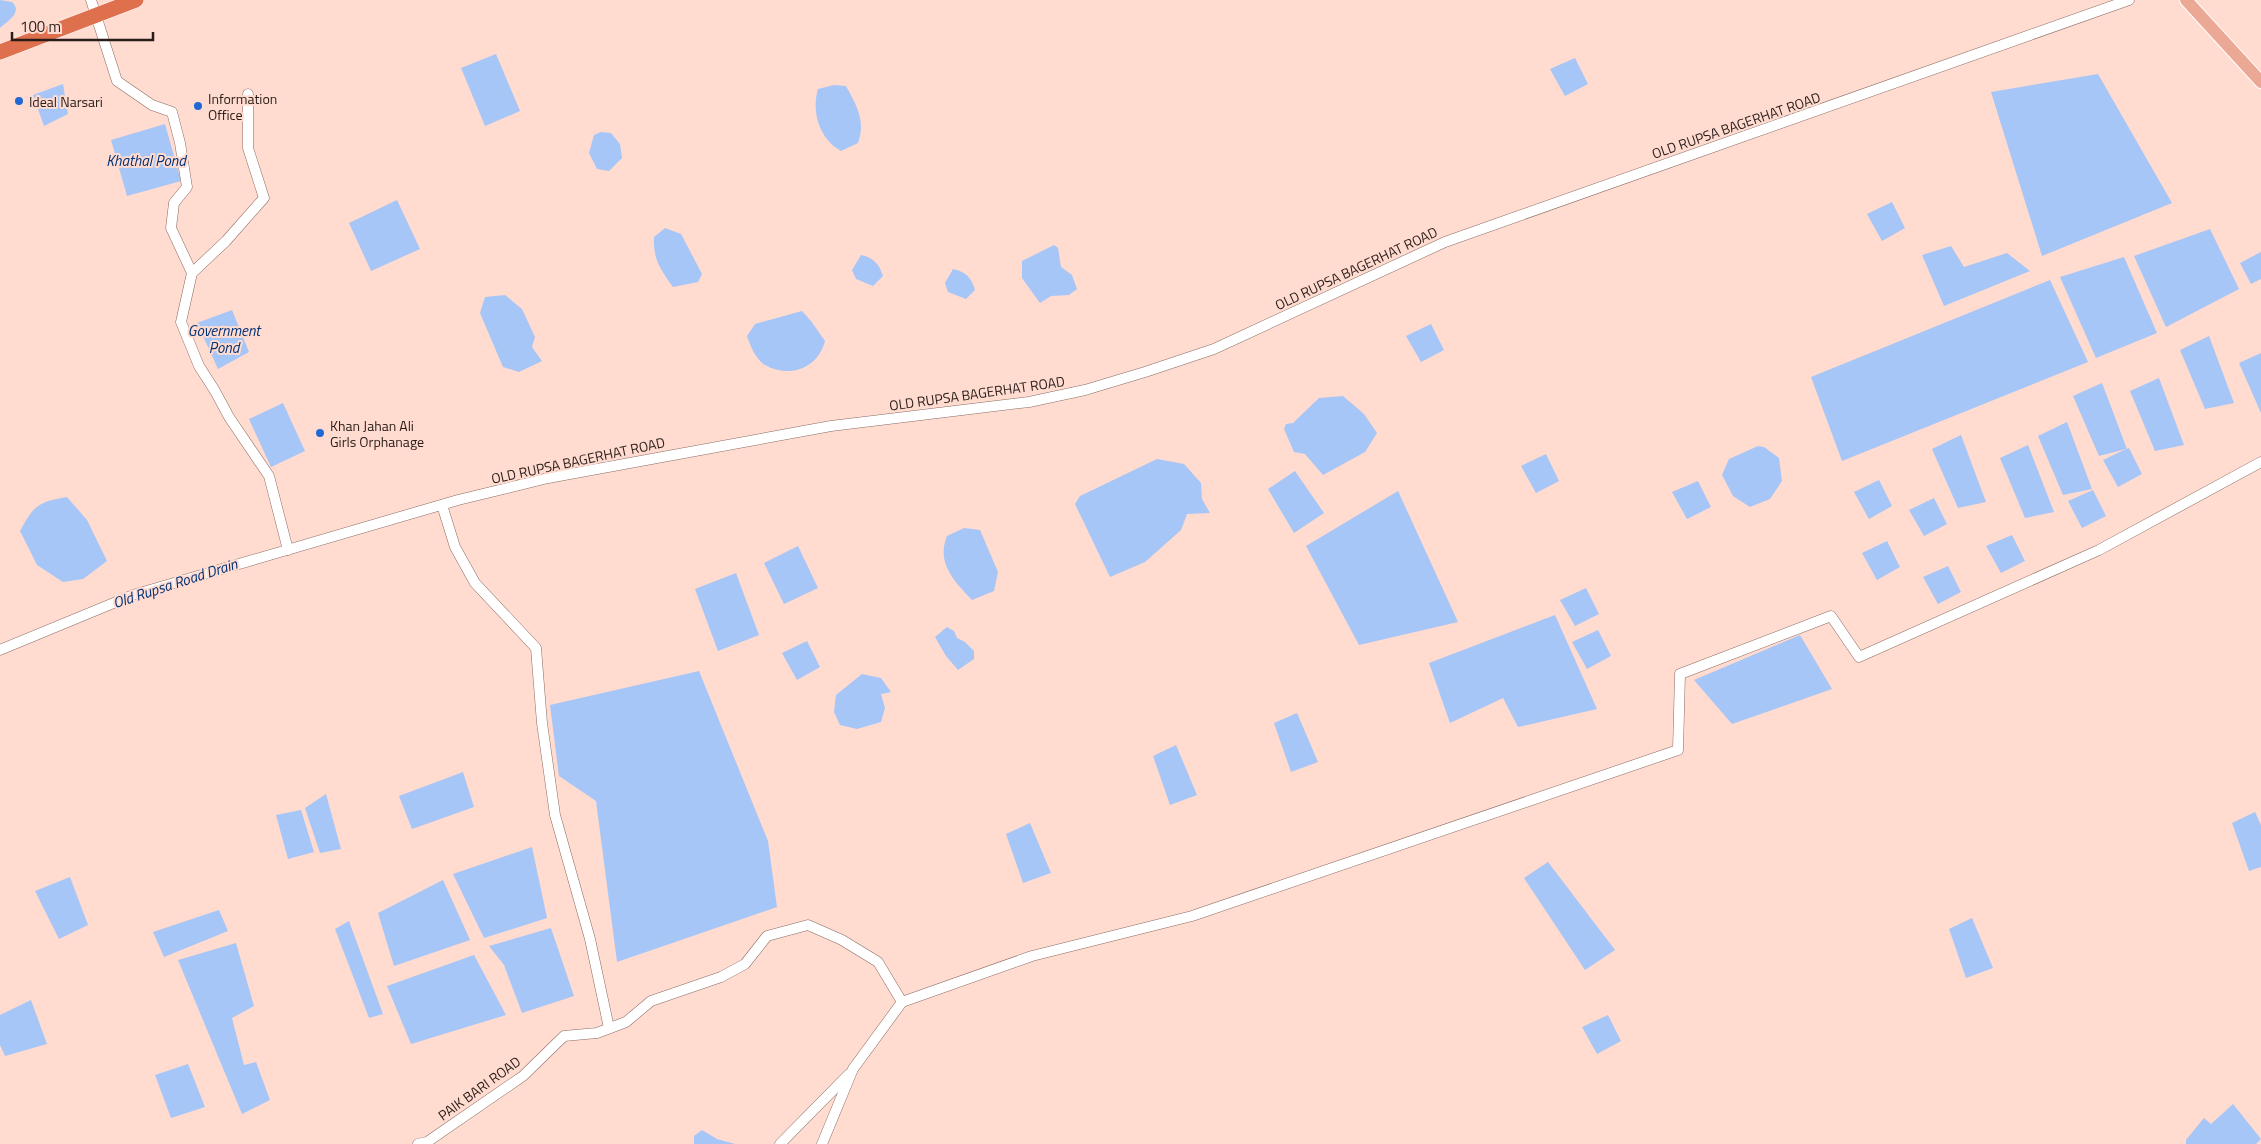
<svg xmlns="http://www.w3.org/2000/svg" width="2261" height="1144" font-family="'Titillium Web',sans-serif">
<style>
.water{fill:#a6c6f7}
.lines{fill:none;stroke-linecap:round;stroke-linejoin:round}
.minor-casing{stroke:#8b6c63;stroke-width:11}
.major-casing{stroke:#fff;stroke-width:14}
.highway-casing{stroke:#fff;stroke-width:16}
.minor{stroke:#fff;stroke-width:10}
.major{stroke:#eba995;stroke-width:12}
.highway{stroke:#de704e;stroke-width:15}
.poi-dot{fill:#2068d3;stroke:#ffdbd0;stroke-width:2}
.labels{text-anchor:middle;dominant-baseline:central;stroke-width:4;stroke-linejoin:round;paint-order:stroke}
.poi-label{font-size:14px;fill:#291d19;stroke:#ffdbd0;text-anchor:start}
.street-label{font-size:14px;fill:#291d19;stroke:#ffdbd0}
.water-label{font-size:15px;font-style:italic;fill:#013277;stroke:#ffdbd0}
</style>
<rect width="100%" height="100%" fill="#ffdbd0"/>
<g class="water">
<path d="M0 0 12 2C23 12 8 21 0 28Z"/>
<polygon points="496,54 520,111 485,126 461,68"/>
<polygon points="1575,58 1588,84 1565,96 1550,69"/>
<polygon points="2098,74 2172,203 2042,256 1991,92"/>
<polygon points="63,84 68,114 44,126 33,95"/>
<path d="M834 85 846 86C857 106 866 122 858 143L841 151C820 139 811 113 818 89Z"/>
<polygon points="165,124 181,181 127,196 111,140"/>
<polygon points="601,132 611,133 620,144 622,158 609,171 597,169 589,153 594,135"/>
<polygon points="397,200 420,249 371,271 349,223"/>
<polygon points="1892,202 1905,228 1882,241 1867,214"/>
<path d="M665 228 681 234 702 274 698 282 673 287C660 269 653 259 654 237Z"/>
<polygon points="2210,229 2239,289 2166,327 2134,256"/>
<polygon points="1054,245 1058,248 1061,267 1072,275 1077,289 1069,295 1051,296 1040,303 1022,278 1022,261"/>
<polygon points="1951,246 1964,267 2007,253 2030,271 1944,306 1922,255"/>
<polygon points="2261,252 2261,279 2251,284 2240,263"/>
<path d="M861 255C874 258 879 264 883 276L873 286 856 279 852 270Z"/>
<polygon points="2124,257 2157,333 2096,358 2060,277"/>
<path d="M953 269C966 272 971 277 975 290L966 299 948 292 945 283Z"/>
<polygon points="2050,280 2088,362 1842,461 1811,377"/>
<polygon points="505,295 522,309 535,337 532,347 542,361 519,372 503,367 480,313 485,297"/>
<polygon points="232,310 249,352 218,369 197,323"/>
<path d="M802 311 811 321 825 341C818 368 790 379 765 365 756 360 750 345 747 336L755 324Z"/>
<polygon points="1431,324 1444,350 1421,362 1406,336"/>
<polygon points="2209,336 2234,403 2205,409 2180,350"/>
<polygon points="2261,353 2261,413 2239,363"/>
<polygon points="2159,378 2184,445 2155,451 2130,391"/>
<polygon points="2102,383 2127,449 2129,448 2142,474 2118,487 2103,460 2126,449 2099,456 2073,396"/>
<polygon points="1343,396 1364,414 1377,433 1365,452 1323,475 1305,454 1294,452 1284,429 1286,424 1293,423 1319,398"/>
<polygon points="283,403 305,451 271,467 249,419"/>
<polygon points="2067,422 2092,489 2063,495 2038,436"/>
<polygon points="1961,435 1986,502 1958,508 1932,449"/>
<polygon points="2028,445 2054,512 2025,518 2000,458"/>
<polygon points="1758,446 1764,447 1779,458 1782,481 1770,499 1750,507 1733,496 1722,475 1729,459"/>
<polygon points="1546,454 1559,481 1536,493 1521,466"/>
<polygon points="1157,459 1184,464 1201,483 1202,499 1210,513 1187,514 1181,530 1145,562 1110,577 1075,504 1080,496"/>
<polygon points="1295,471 1324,513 1294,533 1268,489"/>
<polygon points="1879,480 1892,506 1869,519 1854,492"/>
<polygon points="1698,481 1711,507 1687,519 1672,492"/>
<polygon points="2093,490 2106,516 2082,528 2068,501"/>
<polygon points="1398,491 1458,622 1359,645 1306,546"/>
<path d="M67 497 87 520 107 561 83 579 63 582 37 565 20 531C34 505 38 502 67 497Z"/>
<polygon points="1934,498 1947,524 1924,536 1909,510"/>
<path d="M964 528 980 530 998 572 994 591 972 600C954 581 936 563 947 536Z"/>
<polygon points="2012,535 2025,561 2001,573 1986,546"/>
<polygon points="1887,541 1900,567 1877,580 1862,553"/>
<polygon points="798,546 818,588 784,604 764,563"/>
<polygon points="1948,566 1961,592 1938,604 1923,577"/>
<polygon points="736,573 759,635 718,651 695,589"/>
<polygon points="1586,588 1599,614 1575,626 1560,600"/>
<polygon points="1555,615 1597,709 1518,727 1503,698 1450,723 1429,663"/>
<polygon points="947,627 954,631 957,638 965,642 974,651 974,659 958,670 946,656 935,637"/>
<polygon points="1598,630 1611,656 1587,669 1572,642"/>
<polygon points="1800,635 1832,689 1732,724 1694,680"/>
<polygon points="807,641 820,667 797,680 782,653"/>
<polygon points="699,671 768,841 777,907 617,962 596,801 559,776 550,705"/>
<polygon points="862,674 881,678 891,692 881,694 885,708 881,722 857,729 840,725 834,712 836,695"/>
<polygon points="1297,713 1318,762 1291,772 1274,723"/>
<polygon points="1176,745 1197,795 1170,805 1153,756"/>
<polygon points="463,772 474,807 412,829 399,796"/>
<polygon points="326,794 341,849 320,853 305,808"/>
<polygon points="301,810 314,852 288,859 276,815"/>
<polygon points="2255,812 2261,825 2261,867 2249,871 2232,823"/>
<polygon points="1030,823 1051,873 1023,883 1006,834"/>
<polygon points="532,847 547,918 484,938 453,874"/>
<polygon points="1548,862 1615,950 1585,970 1524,878"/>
<polygon points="70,877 88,925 59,939 35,891"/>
<polygon points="443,880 470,940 394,966 378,913"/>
<polygon points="219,910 228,931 164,957 153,932"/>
<polygon points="1972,918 1993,968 1966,978 1949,929"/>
<polygon points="349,921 383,1014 369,1018 335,929"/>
<polygon points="551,928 574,996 522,1013 504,965 489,946"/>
<polygon points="236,943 254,1006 232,1018 244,1065 256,1062 270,1100 242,1114 178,960"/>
<polygon points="474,955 506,1015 411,1044 387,986"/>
<polygon points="31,1000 47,1044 5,1056 0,1045 0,1015"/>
<polygon points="1608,1015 1621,1041 1597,1054 1582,1027"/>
<polygon points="188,1064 205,1107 171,1118 155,1075"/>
<polygon points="2233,1104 2261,1139 2256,1144 2186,1144 2186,1140 2204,1118 2211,1124"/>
<polygon points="702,1130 717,1139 735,1144 694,1144 694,1136"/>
</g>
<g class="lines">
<defs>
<g id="minor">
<polyline points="91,0 117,81 152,105 172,112 180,143 187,187 174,203 171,228 192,273 181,322 199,366 215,391 229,417 269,476 288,550"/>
<polyline points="192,273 226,241 264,198 248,148 248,94"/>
<polyline points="442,505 455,547 475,583 536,648 542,723 555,815 590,939 609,1028"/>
<polyline points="0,650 133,595 458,500 548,478 831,426 1029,402 1085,390 1145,372 1214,349 1445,242 2129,0"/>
<polyline points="418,1144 427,1142 523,1076 564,1036 597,1033 626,1022 651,1001 721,977 745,964 767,936 808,925 842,940 878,962 902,1002"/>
<polyline points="780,1144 849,1074"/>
<polyline points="822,1144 853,1069 902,1002 1032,956 1192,916 1678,750 1680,674 1831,616 1859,657 2099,550 2261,462"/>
</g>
<polyline id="major" points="2186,0 2261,82"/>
<polyline id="highway" points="0,52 136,0"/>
</defs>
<use href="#minor" class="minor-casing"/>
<use href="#major" class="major-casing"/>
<use href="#highway" class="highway-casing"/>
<use href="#minor" class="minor"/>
<use href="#major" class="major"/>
<use href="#highway" class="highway"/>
</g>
<g class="poi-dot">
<circle cx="19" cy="101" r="5"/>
<circle cx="198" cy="106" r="5"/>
<circle cx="320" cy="433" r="5"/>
</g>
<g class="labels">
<g class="poi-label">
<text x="208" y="98">Information<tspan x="208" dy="16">Office</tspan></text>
<text x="29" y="101">Ideal Narsari</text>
<text x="330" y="425">Khan Jahan Ali<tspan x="330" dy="16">Girls Orphanage</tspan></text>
</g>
<g class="street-label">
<text transform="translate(1736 125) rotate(-19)">OLD RUPSA BAGERHAT ROAD</text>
<text transform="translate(1356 268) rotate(-25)">OLD RUPSA BAGERHAT ROAD</text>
<text transform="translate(977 393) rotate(-8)">OLD RUPSA BAGERHAT ROAD</text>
<text transform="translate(578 460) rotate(-12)">OLD RUPSA BAGERHAT ROAD</text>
<text transform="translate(479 1088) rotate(-36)">PAIK BARI ROAD</text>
</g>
<g class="water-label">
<text x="146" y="160">Khathal Pond</text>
<text x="224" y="330">Government<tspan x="224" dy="17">Pond</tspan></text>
<text transform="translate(175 583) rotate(-18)">Old Rupsa Road Drain</text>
</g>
</g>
<path d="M12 32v8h141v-8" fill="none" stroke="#291d19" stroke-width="2.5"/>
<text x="20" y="32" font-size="15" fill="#291d19" stroke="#ffdbd0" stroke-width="4" paint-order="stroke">100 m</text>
</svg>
